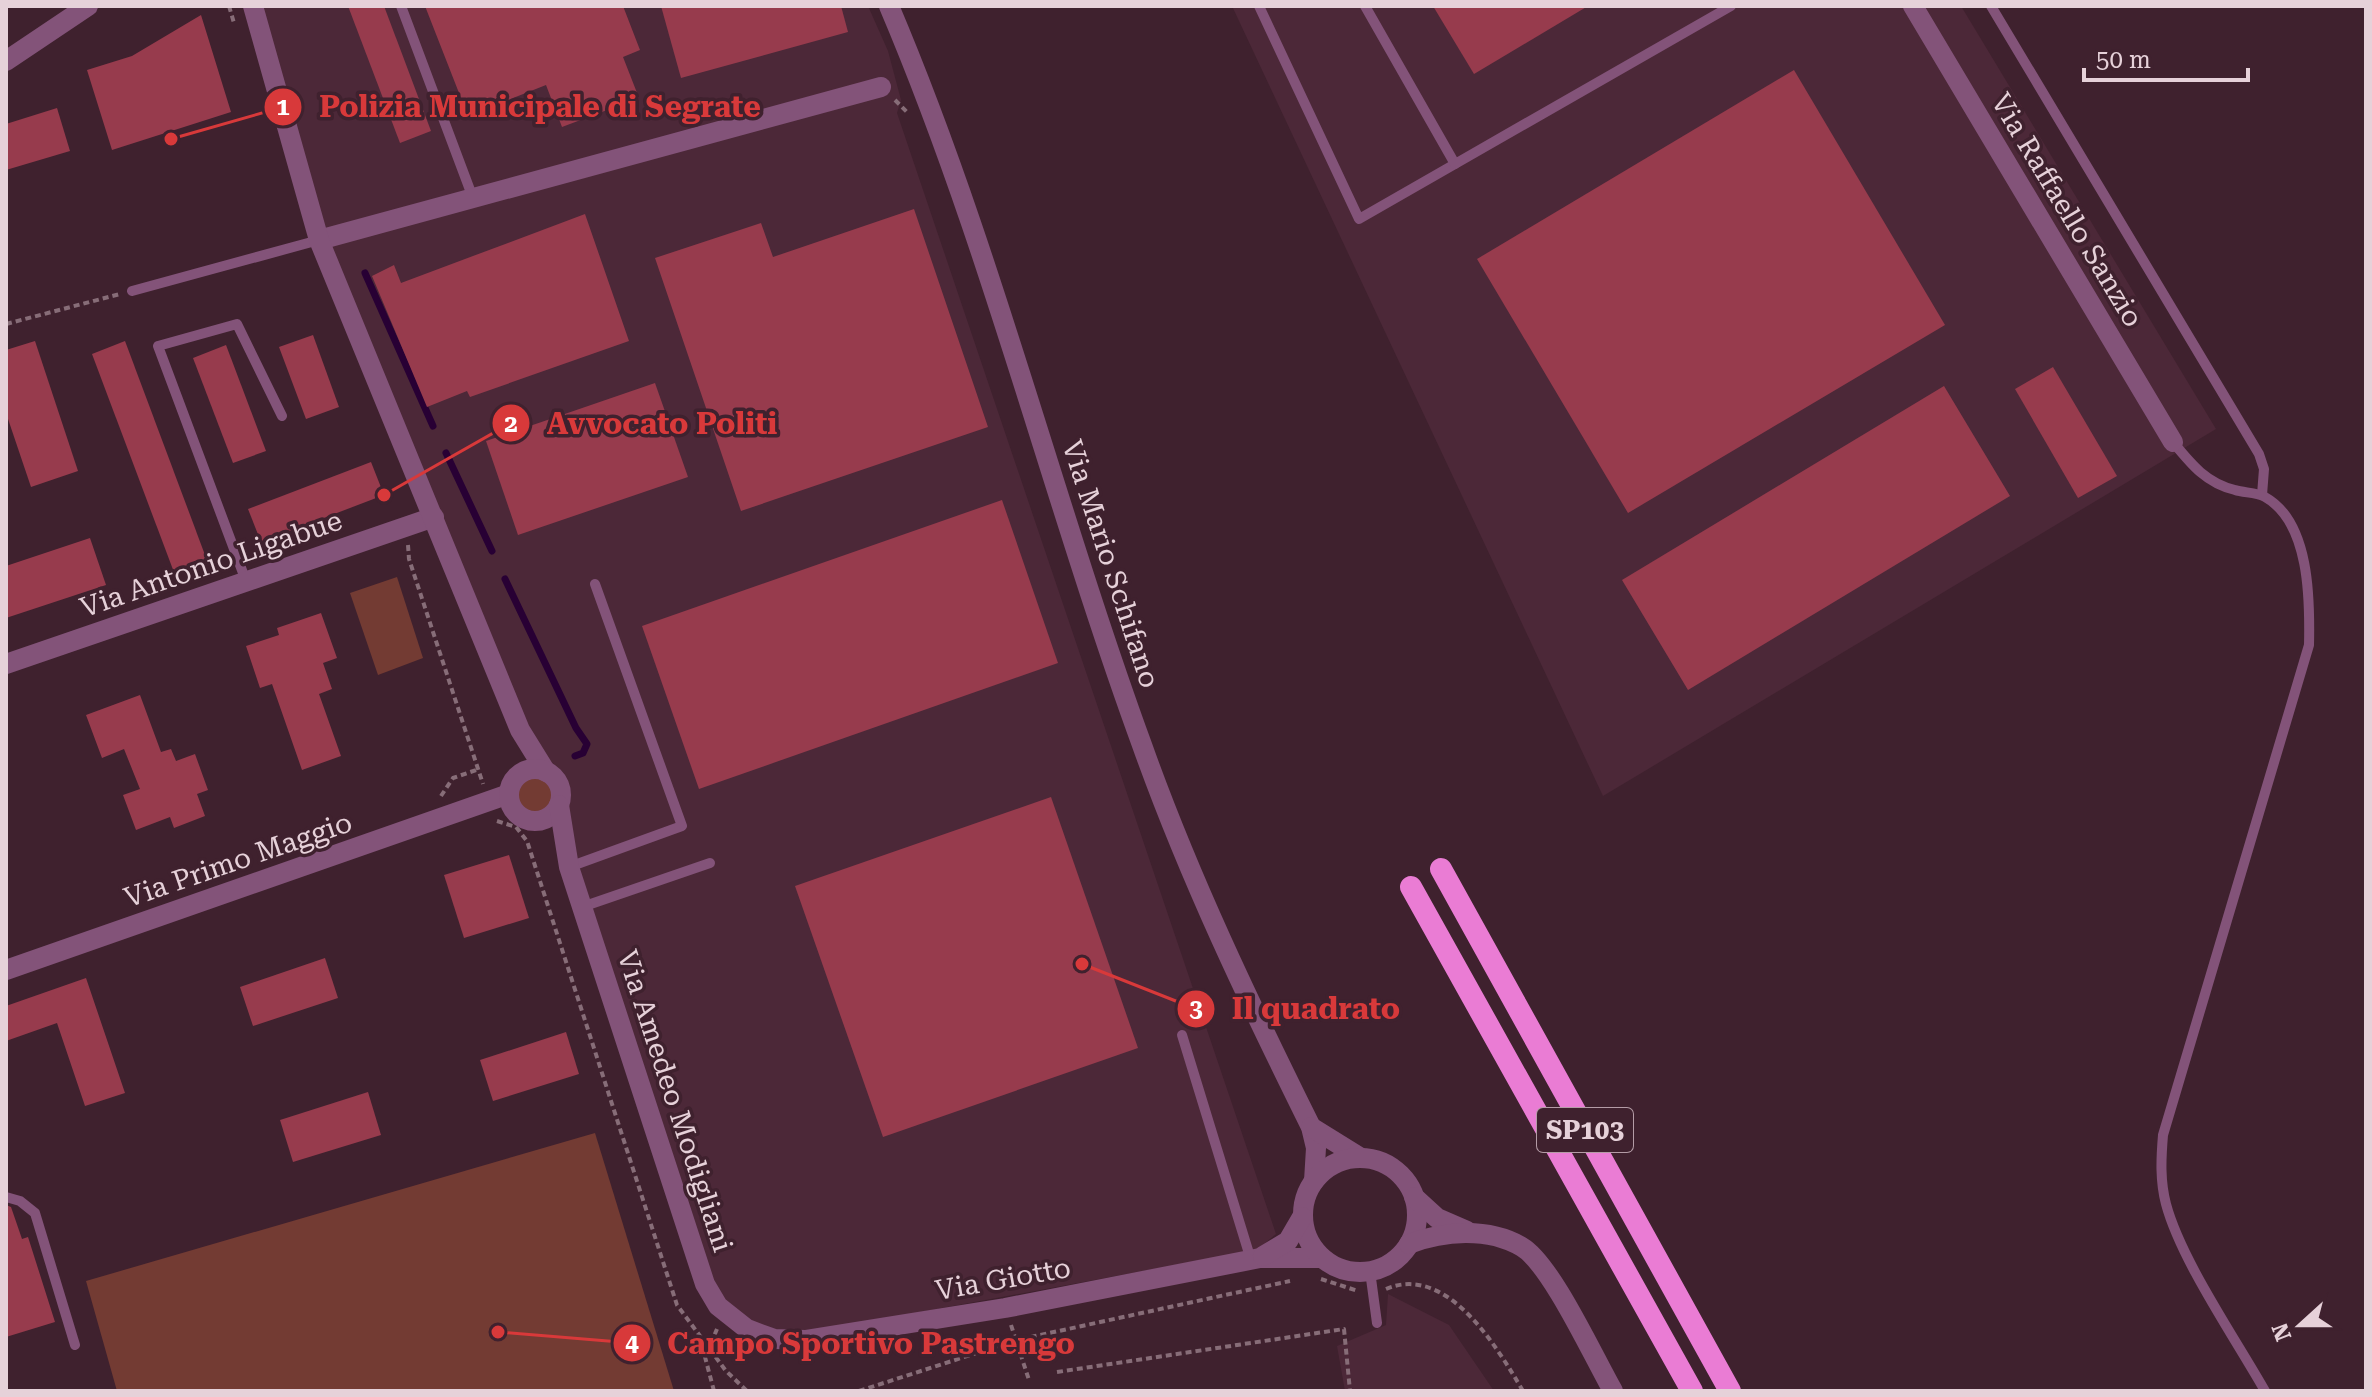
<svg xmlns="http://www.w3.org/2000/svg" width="2372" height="1397" font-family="'Roboto Serif',serif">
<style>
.built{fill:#4c2838}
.green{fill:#733b33}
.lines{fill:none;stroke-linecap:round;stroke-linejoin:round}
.stream{stroke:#280034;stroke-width:7}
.building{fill:#973b4d}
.path{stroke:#876d78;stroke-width:4;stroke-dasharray:6 4;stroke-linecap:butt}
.service{stroke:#835379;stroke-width:10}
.minor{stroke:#835379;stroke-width:20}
.tertiary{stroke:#835379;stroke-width:20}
.trunk{stroke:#ea7cd4;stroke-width:22}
.labels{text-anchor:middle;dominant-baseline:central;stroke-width:7;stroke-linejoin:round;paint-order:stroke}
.shield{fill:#3f212e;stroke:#b49ca6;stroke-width:2}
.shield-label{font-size:26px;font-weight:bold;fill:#e6d1d9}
.street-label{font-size:28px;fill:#e6d1d9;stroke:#3f212e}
.leader{fill:none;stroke:#d8393a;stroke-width:3}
.callout-dot{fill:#d8393a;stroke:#3f212e;stroke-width:3}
.mark-label{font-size:24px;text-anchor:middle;font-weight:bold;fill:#fff}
.callout-label{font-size:30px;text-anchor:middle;font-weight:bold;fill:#d8393a;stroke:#3f212e;stroke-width:7;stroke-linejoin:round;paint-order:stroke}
</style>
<rect width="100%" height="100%" fill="#3f212e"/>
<g class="built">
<polygon points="262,6 868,6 888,51 901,100 897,113 1276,1234 1257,1250 801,1334 768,1329 744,1318 721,1297 707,1273 573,860 565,806 567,791 527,727 328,244"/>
<polygon points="1232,6 1961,6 2216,429 1603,796"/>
<polygon points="1388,1294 1449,1325 1494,1391 1345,1391 1337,1346 1386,1325"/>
</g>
<g class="green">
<polygon points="397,577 423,658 378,675 350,593"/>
<circle cx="535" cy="795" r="18"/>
<polygon points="595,1133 674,1391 117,1391 86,1281"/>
</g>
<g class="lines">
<g class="stream">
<polyline points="365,273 433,426"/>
<polyline points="446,453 492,551"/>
<polyline points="505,579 576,728 587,744 583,753 575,756"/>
</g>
</g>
<g class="building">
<polygon points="348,6 384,6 431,131 400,143"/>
<polygon points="425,6 623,6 640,50 623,57 639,98 562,127 546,85 468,116"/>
<polygon points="661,6 841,6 848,32 681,78"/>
<polygon points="1433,6 1588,6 1474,74"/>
<polygon points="201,15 231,112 112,150 87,70 132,56"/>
<polygon points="1794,70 1945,325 1628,513 1477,259"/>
<polygon points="57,108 70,151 6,170 6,124"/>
<polygon points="914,209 988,427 741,511 655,258 761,223 773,257"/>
<polygon points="585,214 629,341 470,397 467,391 427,407 372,276 394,265 401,283"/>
<polygon points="313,335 339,407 306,419 279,347"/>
<polygon points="35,341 78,471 31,487 6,413 6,350"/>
<polygon points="125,341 208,563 175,575 92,354"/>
<polygon points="226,345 266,451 233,463 193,358"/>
<polygon points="2053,367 2117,476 2078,498 2015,389"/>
<polygon points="655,383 688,477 518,535 486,441"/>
<polygon points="1944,386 2010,496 1688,690 1622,580"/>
<polygon points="371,462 384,495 261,542 248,509"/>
<polygon points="1002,500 1058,663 699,789 642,626"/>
<polygon points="90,538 106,585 6,618 6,566"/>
<polygon points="321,613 337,658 323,663 332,689 319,694 341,756 302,770 272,684 260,688 246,646 279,635 277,628"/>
<polygon points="140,695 161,752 171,749 176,761 195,754 208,790 197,794 205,816 174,828 170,817 136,830 123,795 140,789 124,749 102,758 86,715"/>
<polygon points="1051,797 1138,1048 883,1137 795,886"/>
<polygon points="509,855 529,918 464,938 444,875"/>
<polygon points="325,958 338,998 253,1026 240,987"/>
<polygon points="86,978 125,1093 85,1106 57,1023 6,1041 6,1006"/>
<polygon points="566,1032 579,1074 493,1101 480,1060"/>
<polygon points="368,1092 381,1135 293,1162 280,1120"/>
<polygon points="6,1205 11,1207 22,1239 28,1237 55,1322 6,1337"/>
</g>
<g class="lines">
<g class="path">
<polyline points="229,6 234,23"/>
<polyline points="895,100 908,113"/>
<polyline points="6,324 120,294"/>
<polyline points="408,545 409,559 483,784"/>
<polyline points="441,796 453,778 479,769"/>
<polyline points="497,821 516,827 527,841 677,1305 726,1371 747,1391"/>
<polyline points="1321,1279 1358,1291"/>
<path d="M1386 1289C1447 1263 1497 1347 1523 1391"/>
<polyline points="1011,1325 1029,1380"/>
<polyline points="1057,1372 1344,1329 1350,1391"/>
<polyline points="714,1391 705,1357 717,1329"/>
<polyline points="859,1391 1017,1340 1290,1281"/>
</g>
<g class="service">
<polyline points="401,6 473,198"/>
<polyline points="1259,6 1359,219 1455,164"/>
<polyline points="1365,6 1455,164 1731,6"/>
<polyline points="1991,6 2259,454 2264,469 2262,495"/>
<polyline points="132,291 319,240"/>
<path d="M2173 442C2191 464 2206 483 2235 490 2244 493 2256 492 2265 497 2310 522 2310 600 2309 645L2163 1135C2161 1159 2160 1181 2166 1204 2181 1260 2235 1338 2265 1391"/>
<polyline points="246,581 158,346 237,324 282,416"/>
<polyline points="569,867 682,826 595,584"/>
<polyline points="582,907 710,863"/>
<polyline points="1182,1035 1251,1260"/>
<polyline points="6,1197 20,1201 35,1213 75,1345"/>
<polyline points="1370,1271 1377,1323"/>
</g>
<g class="minor">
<polyline points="1913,6 2173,442"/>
<polyline points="6,61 88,6"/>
<polyline points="319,240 881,87"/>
<polyline points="6,664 434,517"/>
<polyline points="6,970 509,794"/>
</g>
<g class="tertiary">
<polyline points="253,6 319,240 520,730 546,772"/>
<path d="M889 6C991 246 1053 501 1142 745 1189 877 1249 1002 1311 1127L1316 1148 1314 1181"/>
<circle cx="535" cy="795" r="26"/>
<polyline points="559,805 569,867 705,1284 718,1306 747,1329 774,1339 805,1340 1005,1308 1260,1258 1322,1258"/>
<polyline points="1311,1127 1361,1158"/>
<circle cx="1360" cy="1215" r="57"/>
<polyline points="1414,1197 1437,1218 1467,1231"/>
<path d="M1409 1244C1443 1231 1488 1227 1522 1247 1551 1264 1594 1358 1613 1391"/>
<polyline points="1263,1256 1288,1241 1302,1217"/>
</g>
<g class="trunk">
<polyline points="1441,869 1730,1391"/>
<polyline points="1411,887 1692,1391"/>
</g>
</g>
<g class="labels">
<rect class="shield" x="1537" y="1108" width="96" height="44" rx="6"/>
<g class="shield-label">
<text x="1585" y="1130">SP103</text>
</g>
<g class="street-label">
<text transform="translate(2067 210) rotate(59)">Via Raffaello Sanzio</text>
<text transform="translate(211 564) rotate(-19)">Via Antonio Ligabue</text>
<text transform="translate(1111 564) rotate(72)">Via Mario Schifano</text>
<text transform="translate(238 860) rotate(-19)">Via Primo Maggio</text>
<text transform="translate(675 1101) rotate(72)">Via Amedeo Modigliani</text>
<text transform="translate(1003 1279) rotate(-10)">Via Giotto</text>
</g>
</g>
<path class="leader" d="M171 139L283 107M384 495L511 423M1082 964L1196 1009M498 1332L632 1343"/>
<g class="callout-dot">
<circle cx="171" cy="139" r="8"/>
<circle cx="384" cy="495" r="8"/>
<circle cx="1082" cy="964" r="8"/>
<circle cx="498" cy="1332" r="8"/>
<circle cx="283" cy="107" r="20"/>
<circle cx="511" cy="423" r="20"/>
<circle cx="1196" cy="1009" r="20"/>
<circle cx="632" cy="1343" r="20"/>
</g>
<g class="mark-label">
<text x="283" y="115">1</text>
<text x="511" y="432">2</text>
<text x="1196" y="1017">3</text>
<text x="632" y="1351">4</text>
</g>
<g class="callout-label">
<text x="540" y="117">Polizia Municipale di Segrate</text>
<text x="662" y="434">Avvocato Politi</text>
<text x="1316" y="1019">Il quadrato</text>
<text x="871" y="1354">Campo Sportivo Pastrengo</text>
</g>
<rect width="2372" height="1397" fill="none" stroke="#e6d1d9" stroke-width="16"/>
<g transform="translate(2300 1325) rotate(249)" stroke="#3f212e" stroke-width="6" paint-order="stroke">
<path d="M0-6L14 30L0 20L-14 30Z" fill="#e6d1d9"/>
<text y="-12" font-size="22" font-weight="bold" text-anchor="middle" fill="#e6d1d9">N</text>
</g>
<path d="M2084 68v12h164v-12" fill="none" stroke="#e6d1d9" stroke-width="4"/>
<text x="2096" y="68" font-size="24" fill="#e6d1d9" stroke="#3f212e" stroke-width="6" paint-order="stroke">50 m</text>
</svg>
